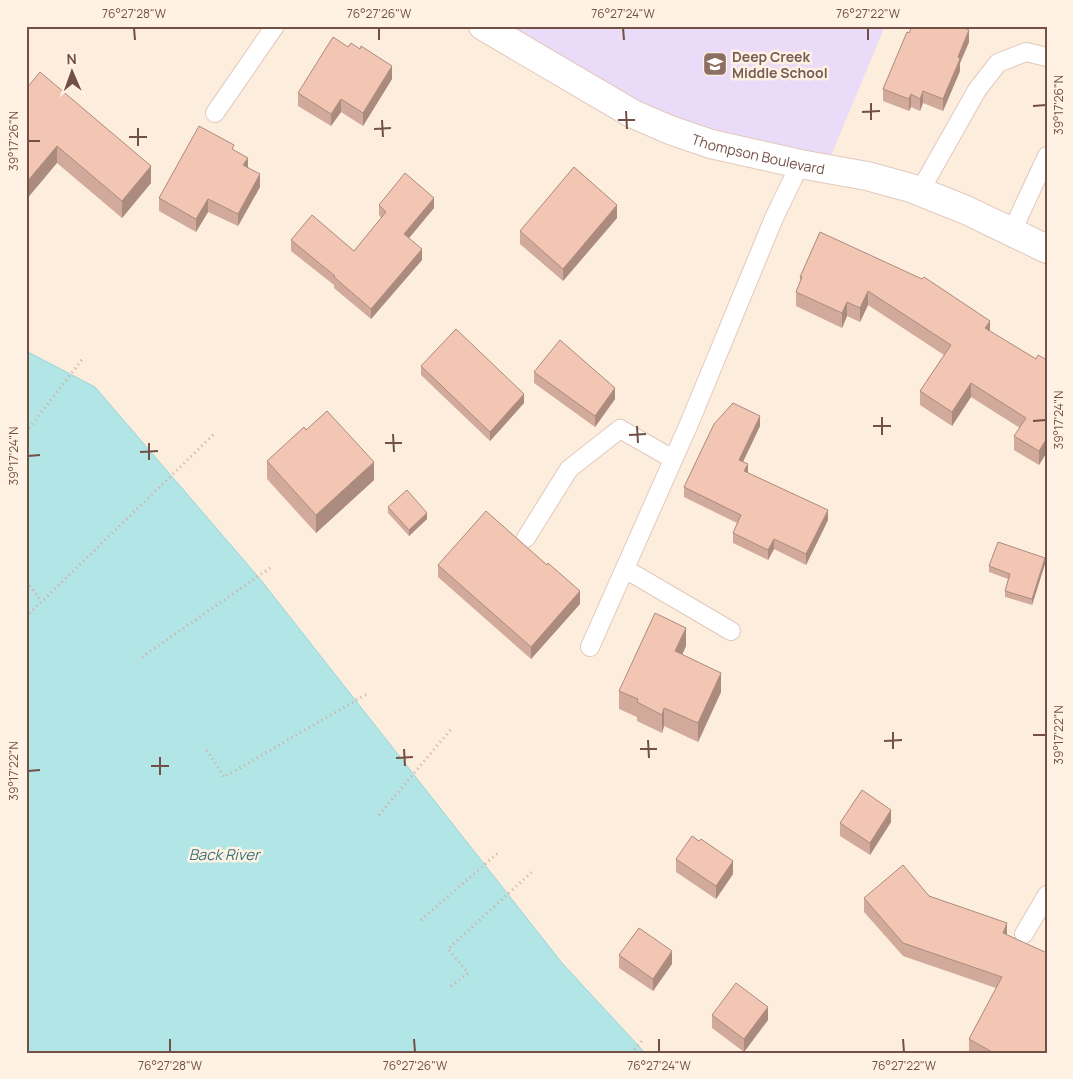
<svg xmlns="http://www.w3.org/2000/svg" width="1073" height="1079" font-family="Manrope,sans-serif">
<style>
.education{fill:#eadbf8}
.water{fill:#b2e5e6;stroke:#98d6d8}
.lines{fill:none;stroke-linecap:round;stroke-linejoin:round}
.lane-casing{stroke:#e2c9bd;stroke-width:20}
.street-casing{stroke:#e2c9bd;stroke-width:30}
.path{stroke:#d7a998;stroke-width:3;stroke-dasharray:1 4;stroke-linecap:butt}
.lane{stroke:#fff;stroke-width:18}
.street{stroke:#fff;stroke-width:28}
.wall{fill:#d1aa9b}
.shaded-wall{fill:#aa8b7e}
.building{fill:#f3c6b4;stroke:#aa8b7e}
.ticks{fill:none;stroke:#735045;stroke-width:2}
.labels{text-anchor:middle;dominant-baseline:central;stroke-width:5;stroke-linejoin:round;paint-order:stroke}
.education-label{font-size:14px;font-weight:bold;fill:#785e54;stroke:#fff1e4;text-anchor:start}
.street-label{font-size:14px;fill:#735045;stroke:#fff1e4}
.water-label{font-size:15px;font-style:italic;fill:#3a7679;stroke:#fff1e4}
.neatline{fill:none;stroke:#735045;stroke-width:2}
.ticks-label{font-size:12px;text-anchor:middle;fill:#735045}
</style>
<rect width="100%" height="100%" fill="#fdeddd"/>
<polygon class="education" points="497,26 885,26 830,158 711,136 625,102"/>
<polygon class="water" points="26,351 95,387 260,579 562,963 645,1053 26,1053"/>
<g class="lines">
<defs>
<g id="lane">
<polyline points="215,113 275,26"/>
<polyline points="920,191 977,90 998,63 1026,52 1047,57"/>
<polyline points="1012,231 1047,156"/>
<polyline points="526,538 569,469 620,429 673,459"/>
<polyline points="625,569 731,631"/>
<polyline points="590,647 689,424 774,218 800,164"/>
<polyline points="1024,934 1047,895"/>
</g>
<g id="street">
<path id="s1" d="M483 26 633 114 670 130 711 144 800 164 867 176 911 188 966 210 1047 249"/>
</g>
</defs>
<use href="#lane" class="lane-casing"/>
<use href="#street" class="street-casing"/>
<g class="path">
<polyline points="26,432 84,357"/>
<polyline points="26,582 42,601"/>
<polyline points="26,617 215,433"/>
<polyline points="142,657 273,566"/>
<polyline points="207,750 224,777 367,694"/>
<polyline points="379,815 452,728"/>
<polyline points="421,920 499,852"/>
<polyline points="451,986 468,973 448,949 534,870"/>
<polyline points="631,1053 644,1039"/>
</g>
<use href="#lane" class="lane"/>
<use href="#street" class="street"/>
</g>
<g class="wall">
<polygon points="909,33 969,42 960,63 960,71 943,111 923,103 920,111 911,107 909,111 883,101 883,89"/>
<polygon points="392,79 363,126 341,112 331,126 298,106 298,93"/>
<polygon points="26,89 151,183 122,218 57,163"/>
<polygon points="248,167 260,187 238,226 208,212 196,232 159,211 159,198"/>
<polygon points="379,205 434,208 409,238 422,260 371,319 334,288 334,285 291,251 291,240 354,251 381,218 379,215"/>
<polygon points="617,218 563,281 520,244 520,231"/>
<polygon points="820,232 1036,359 1047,360 1047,452 1039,465 1014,450 1014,436 1020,428 971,397 952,426 920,405 920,391 944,355 868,305 860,322 847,316 842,328 796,306 796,292 800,281 800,277"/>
<polygon points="421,366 524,403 490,441 421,375"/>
<polygon points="534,372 615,399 595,427 534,383"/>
<polygon points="760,426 743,462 748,473 828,520 806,565 774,549 768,560 733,543 733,533 737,523 684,497 684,487"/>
<polygon points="306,430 374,480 316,533 267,479 267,461"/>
<polygon points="388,507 427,519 409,536 388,513"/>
<polygon points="1045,564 1032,605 1005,597 1005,591 1008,579 989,572 989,566"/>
<polygon points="438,565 580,604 531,659 438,577"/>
<polygon points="686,646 682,655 721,692 698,742 664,726 662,733 637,721 637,717 619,709 619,691"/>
<polygon points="891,822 870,855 840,836 840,823"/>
<polygon points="676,859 733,874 716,899 676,872"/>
<polygon points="929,896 1007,935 1047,1053 970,1053 969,1052 969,1039 996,988 903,956 864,912 864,898"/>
<polygon points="619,955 672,964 653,991 619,968"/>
<polygon points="712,1015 768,1020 744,1052 712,1028"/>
</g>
<g class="shaded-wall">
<polygon points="969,30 969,42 960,63 960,71 943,111 943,99 958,57"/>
<polygon points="392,66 392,79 363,126 363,113"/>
<polygon points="923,91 923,103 920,111 920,99"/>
<polygon points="911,94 911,107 909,111 909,99"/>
<polygon points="341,99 341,112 331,126 331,114"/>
<polygon points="57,146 57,163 26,200 26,183"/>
<polygon points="248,158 248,170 243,165"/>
<polygon points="151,166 151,183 122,218 122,201"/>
<polygon points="260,174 260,187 238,226 238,214"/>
<polygon points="434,198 434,208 404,244 404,234"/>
<polygon points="208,199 208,212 196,232 196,219"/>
<polygon points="617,205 617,218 563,281 563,269"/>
<polygon points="422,249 422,260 371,319 371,309"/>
<polygon points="868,291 868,305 860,322 860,308"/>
<polygon points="847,302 847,316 842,328 842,313"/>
<polygon points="990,321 990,336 985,328"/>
<polygon points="971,383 971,397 952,426 952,412"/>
<polygon points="615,388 615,399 595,427 595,416"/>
<polygon points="524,394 524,403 490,441 490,432"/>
<polygon points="760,416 760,426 739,470 739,460"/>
<polygon points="1047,438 1047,452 1039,465 1039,451"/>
<polygon points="374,462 374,480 316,533 316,515"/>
<polygon points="748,464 748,474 744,471"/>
<polygon points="828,510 828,520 806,565 806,554"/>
<polygon points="427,513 427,519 409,536 409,530"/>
<polygon points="774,539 774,549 768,560 768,550"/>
<polygon points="1045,558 1045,564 1032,605 1032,599"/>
<polygon points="580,591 580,604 531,659 531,647"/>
<polygon points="686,628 686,646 675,670 675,651"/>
<polygon points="721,673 721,692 698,742 698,723"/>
<polygon points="664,708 664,726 662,733 662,715"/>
<polygon points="891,810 891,822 870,855 870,843"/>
<polygon points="733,861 733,874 716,899 716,886"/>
<polygon points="1007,923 1007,936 1003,933"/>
<polygon points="672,951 672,964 653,991 653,979"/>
<polygon points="768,1007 768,1020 744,1052 744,1039"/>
</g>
<g class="building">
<polygon points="912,26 960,26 969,30 958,57 960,59 943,99 923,91 920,99 911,94 909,99 883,89 907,32 909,33"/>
<polygon points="333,37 348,47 351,43 360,49 361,46 392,66 363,113 341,99 331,114 298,93"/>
<polygon points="40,72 151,166 122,201 57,146 26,183 26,89"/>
<polygon points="199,126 234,145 232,149 248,158 243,165 260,174 238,214 208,199 196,219 159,198"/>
<polygon points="574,167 617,205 563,269 520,231"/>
<polygon points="405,173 434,198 404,234 422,249 371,309 334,277 335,276 291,240 312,215 354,251 386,212 379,205"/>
<polygon points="820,232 922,279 924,277 990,321 985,328 1036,359 1038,355 1047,360 1047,438 1039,451 1014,436 1026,418 971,383 952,412 920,391 951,345 868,291 860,308 847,302 842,313 796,292 802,277 800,277"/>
<polygon points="456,329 524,394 490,432 421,366"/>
<polygon points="560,340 615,388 595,416 534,372"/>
<polygon points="733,403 760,416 739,460 748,464 744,471 828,510 806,554 774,539 768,550 733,533 741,515 684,487 714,424"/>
<polygon points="327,411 374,462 316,515 267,461 304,427 306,430"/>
<polygon points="407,490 427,513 409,530 388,507"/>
<polygon points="486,511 547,565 548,563 580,591 531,647 438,565"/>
<polygon points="998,542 1045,558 1032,599 1005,591 1010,574 989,566"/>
<polygon points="655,613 686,628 675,651 721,673 698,723 664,708 662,715 637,702 638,699 619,691"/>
<polygon points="862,790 891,810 870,843 840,823"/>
<polygon points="692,836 699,841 701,839 733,861 716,886 676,859"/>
<polygon points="903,865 929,896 1007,923 1003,933 1047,953 1047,1053 994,1053 969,1039 1002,977 903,943 864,898"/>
<polygon points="639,928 672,951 653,979 619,955"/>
<polygon points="736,983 768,1007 744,1039 712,1015"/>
</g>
<path class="ticks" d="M134 28 135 40M379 28V40M623 28 624 40M868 28V40M871 103V120M1033 106 1046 105M626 111 627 129M862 112 880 111M382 120 383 137M618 120H635M138 128V146M374 129 391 128M129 137H147M28 141H40M882 417V435M1033 421 1046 420M637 426 638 443M873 426H891M393 434 394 452M629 435 646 434M149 443V460M385 443H402M140 452 158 451M28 456 40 455M893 732V749M1033 735H1046M648 740 649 758M884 741 902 740M404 749 405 766M640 749H657M160 757V775M396 758 413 757M151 766H169M28 771 40 770M170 1039V1052M414 1039 415 1052M659 1039V1052M903 1039 904 1052"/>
<defs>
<symbol id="school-square" viewBox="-11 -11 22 22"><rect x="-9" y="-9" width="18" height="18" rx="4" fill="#8d6e63" stroke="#fff1e4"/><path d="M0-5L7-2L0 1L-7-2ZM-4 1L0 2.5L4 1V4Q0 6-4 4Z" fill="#fff"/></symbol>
</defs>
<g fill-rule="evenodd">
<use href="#school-square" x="701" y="50" width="28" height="28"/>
</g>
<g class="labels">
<g class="education-label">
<text x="732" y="56">Deep Creek<tspan x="732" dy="16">Middle School</tspan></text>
</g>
<g class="street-label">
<text stroke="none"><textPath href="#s1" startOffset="306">Thompson Boulevard</textPath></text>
</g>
<g class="water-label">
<text x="224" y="854">Back River</text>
</g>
</g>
<rect width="1073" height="1079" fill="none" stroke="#fff1e4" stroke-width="55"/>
<g transform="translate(72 72) rotate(358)" stroke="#fff1e4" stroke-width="4" paint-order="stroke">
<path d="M0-4L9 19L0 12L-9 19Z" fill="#735045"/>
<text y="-8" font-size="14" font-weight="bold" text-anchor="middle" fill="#735045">N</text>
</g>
<rect x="28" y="28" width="1018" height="1024" class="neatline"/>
<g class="ticks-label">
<text x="134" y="18">76°27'28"W</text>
<text x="379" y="18">76°27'26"W</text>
<text x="623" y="18">76°27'24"W</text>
<text x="868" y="18">76°27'22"W</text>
<text transform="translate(1059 105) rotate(-90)" y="4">39°17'26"N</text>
<text transform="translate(14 141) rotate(-90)" y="4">39°17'26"N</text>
<text transform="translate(1059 420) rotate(-90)" y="4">39°17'24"N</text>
<text transform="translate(14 456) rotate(-90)" y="4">39°17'24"N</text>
<text transform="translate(1059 735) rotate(-90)" y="4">39°17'22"N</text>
<text transform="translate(14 771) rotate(-90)" y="4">39°17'22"N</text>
<text x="170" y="1070">76°27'28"W</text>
<text x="415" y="1070">76°27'26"W</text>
<text x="659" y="1070">76°27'24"W</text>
<text x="904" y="1070">76°27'22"W</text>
</g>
</svg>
